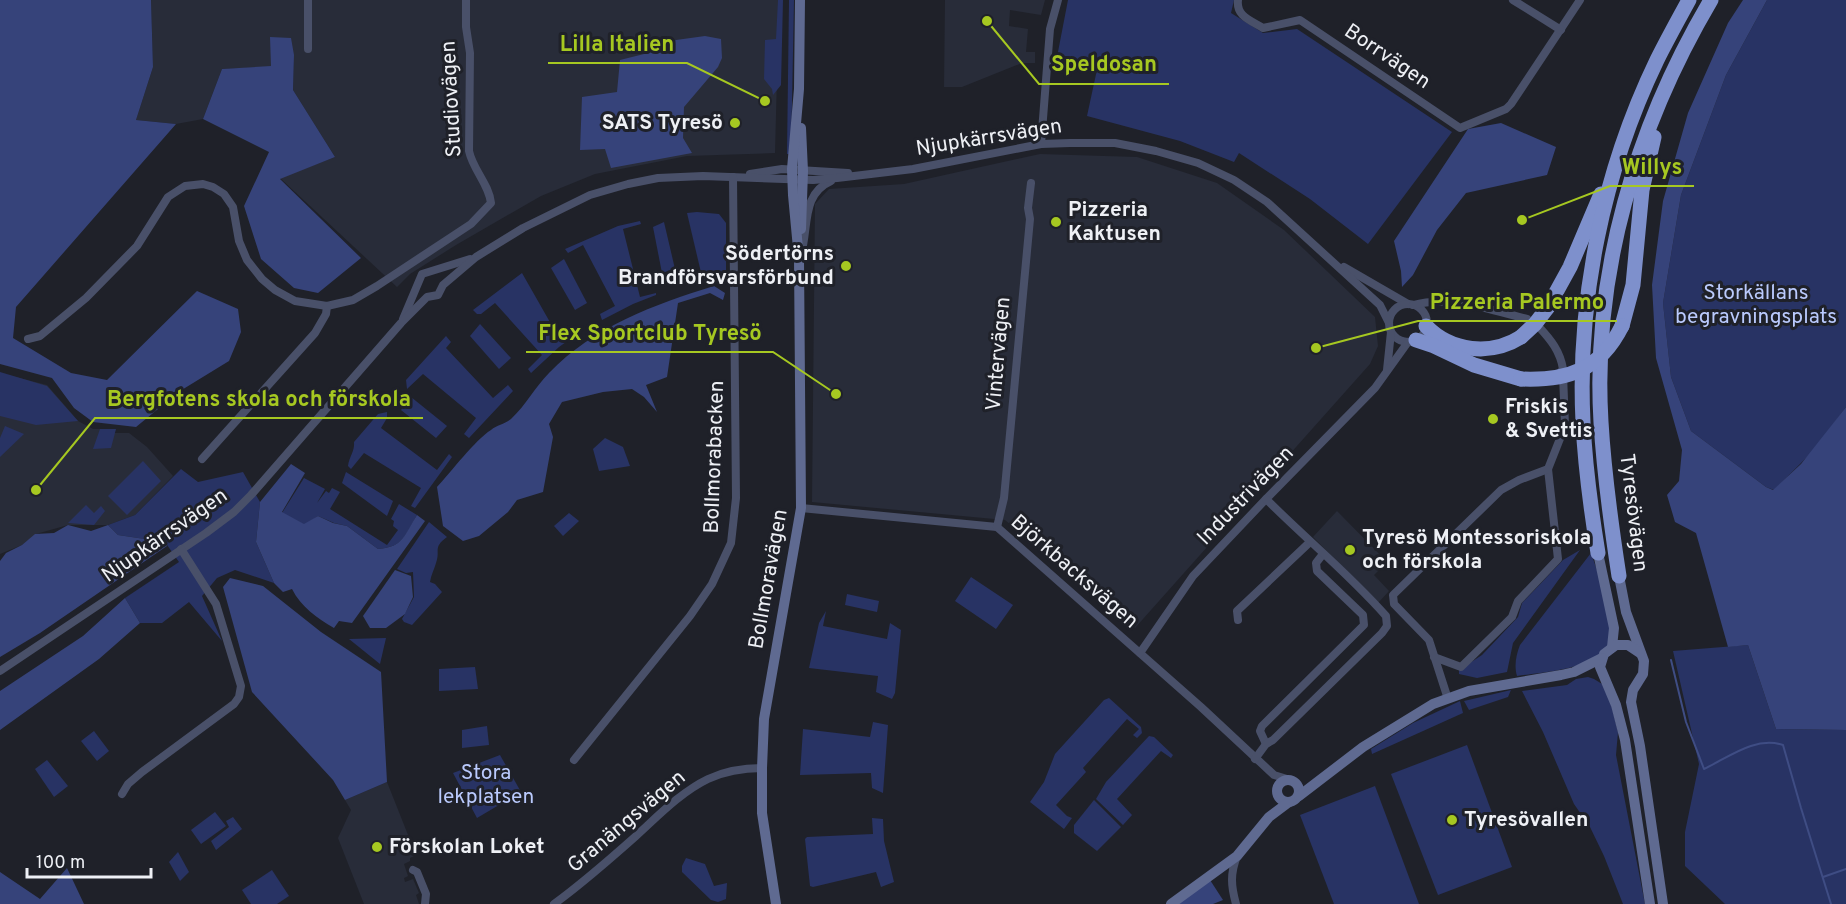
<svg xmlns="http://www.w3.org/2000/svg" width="1846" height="904" font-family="Overpass,sans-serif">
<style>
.built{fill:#282c39}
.green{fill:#283364}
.forest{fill:#36437a}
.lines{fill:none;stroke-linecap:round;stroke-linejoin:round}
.stream{stroke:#3f4d84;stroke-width:2}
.street{stroke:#495069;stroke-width:8}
.secondary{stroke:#5f6a91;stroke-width:10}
.highway{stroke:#7e90cc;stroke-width:15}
.highway-bridge{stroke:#7e90cc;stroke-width:15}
.poi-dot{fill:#a6c821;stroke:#1f2129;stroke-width:2}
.labels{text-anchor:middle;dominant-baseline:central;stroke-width:6;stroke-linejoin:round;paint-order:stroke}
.street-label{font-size:21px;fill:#eef0f5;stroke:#1f2129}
.poi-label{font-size:21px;font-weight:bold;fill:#eef0f5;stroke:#1f2129;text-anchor:start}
.park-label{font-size:21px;fill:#bacafd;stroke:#1f2129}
.leader{fill:none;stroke:#a6c821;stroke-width:2}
.callout-dot{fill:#a6c821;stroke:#1f2129;stroke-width:2}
.callout-label{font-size:22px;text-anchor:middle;font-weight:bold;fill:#a6c821;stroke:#1f2129;stroke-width:6;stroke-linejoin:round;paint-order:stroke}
</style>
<rect width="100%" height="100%" fill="#1f2129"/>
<g class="built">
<polygon points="151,0 779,0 775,153 687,156 595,174 541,196 456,245 410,274 397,287 280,178 335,157 293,90 294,55 271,67 222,69 203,119 176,124 136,120 153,67"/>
<polygon points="945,0 1045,0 1041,15 1010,10 1009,26 1028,29 1026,52 1035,52 1035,63 1022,63 962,87 944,87"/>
<polygon points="1040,154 1137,157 1217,183 1284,230 1375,317 1378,346 1370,364 1135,628 1005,520 812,502 815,204 829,189 904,184"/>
<polygon points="0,373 47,385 78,421 93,429 100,429 105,433 129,433 147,447 173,476 135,515 108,525 68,525 36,534 22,545 0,554"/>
<polygon points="1337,511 1387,562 1374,575 1389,591 1378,603 1313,537"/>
<polygon points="387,782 416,855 410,858 410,861 404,864 408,876 404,878 405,882 413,879 419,893 416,895 419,904 364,904 338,838 351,810 345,800"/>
</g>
<g class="green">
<polygon points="778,0 783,0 781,85 773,95 772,89 764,79 765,40 776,39"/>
<polygon points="789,0 794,0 791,154 787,154"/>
<polygon points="1068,0 1234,0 1231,13 1263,33 1297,29 1452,132 1368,244 1310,199 1239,153 1234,162 1180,141 1087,116 1098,65 1057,57"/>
<polygon points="1767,0 1846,0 1846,407 1813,451 1774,490 1766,487 1691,431 1671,377 1663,303 1681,195 1726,75"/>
<polygon points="697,212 719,214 726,223 726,276 703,281 687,213"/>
<polygon points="640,221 641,224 623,229 640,297 656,293 656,295 633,304 602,320 600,314 615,306 583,245 568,253 565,249 618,226"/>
<polygon points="664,222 675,269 662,273 653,227"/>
<polygon points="564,259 587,303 575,310 551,268"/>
<polygon points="522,273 559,338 578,328 580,332 559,347 531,373 528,369 542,355 495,303 481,314 477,314 473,310"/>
<polygon points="480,324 511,358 499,369 470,336"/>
<polygon points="446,336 451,342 446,348 493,398 508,385 513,391 469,438 464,434 476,418 423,374 407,389 406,380"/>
<polygon points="0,372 47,386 78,421 36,425 0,416"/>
<polygon points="411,397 447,426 436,438 401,410"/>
<path d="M387 412V418L381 428 437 470 449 454 452 457 415 508 411 506 421 488 364 453 351 469 348 466C349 457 355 451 354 442L378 414Z"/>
<polygon points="5,426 24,434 0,457 0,438"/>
<polygon points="100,429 116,429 111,448 93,449"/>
<polygon points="605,438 623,447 630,466 599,471 593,449"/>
<polygon points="143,461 161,481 127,515 108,496"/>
<polygon points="181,469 198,482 243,472 260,502 256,542 274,583 235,570 217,578 202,596 222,641 189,602 162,623 140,623 125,598 179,562 165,542 118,535 108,525 135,515"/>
<polygon points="346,472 393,501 387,516 342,483"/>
<path d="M304 478 325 489 317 503 326 491 329 493 332 488 340 492 330 509 387 545 398 530 393 526 394 521 391 519 399 504 417 515C405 535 404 547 378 549L347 526 334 523 318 516 305 525 282 513Z"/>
<polygon points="86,505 94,513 101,506 105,511 94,525 68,523"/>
<polygon points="569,513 579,521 563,536 554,526"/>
<path d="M429 522 447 537C432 548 441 550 436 563 434 570 431 575 430 582L435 584 442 592 412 625 404 622 402 619 414 597 413 572 406 573 397 569Z"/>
<polygon points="1580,550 1513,643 1507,672 1477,678 1459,674 1459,670 1482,655 1518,617 1522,603 1563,560"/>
<path d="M1591 553 1605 593 1613 639C1609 644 1605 650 1600 654 1578 671 1543 672 1517 676 1514 666 1516 655 1520 645Z"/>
<polygon points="971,577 1013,605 996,629 955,601"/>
<polygon points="847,594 879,601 877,612 845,605"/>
<polygon points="826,611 823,626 887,639 890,623 901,630 895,693 892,699 876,692 878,676 809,668 819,623"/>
<polygon points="386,638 380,664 349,639"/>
<polygon points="1748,645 1776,729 1846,730 1846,904 1725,904 1685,866 1685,832 1699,764 1673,651"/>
<polygon points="475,667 478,689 439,691 439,669"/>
<polygon points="1588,677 1594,679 1607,687 1618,732 1616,755 1645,904 1623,904 1604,856 1590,827 1574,804 1543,732 1522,691 1567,685 1576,679"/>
<polygon points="1511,690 1508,697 1469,710 1464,701"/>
<polygon points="1109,698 1141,727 1142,733 1137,738 1133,735 1139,729 1127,719 1083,768 1086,772 1056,805 1067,816 1072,818 1064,829 1030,802 1044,782 1055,754 1104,700"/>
<polygon points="1460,701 1463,713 1372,754 1371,749 1413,723"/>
<polygon points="873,722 888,725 883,793 872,788 871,773 800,775 803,729 870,737"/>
<polygon points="487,726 489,745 462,748 462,730"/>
<polygon points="94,731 109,751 97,761 81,741"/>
<polygon points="1149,736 1154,737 1173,755 1171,758 1161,751 1117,799 1132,815 1123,825 1096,799 1106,782"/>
<polygon points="1467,745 1512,867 1438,895 1391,774"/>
<polygon points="500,755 521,792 477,818 453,773"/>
<polygon points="47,760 68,786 54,797 35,769"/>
<polygon points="1375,786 1419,904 1334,904 1300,815"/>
<polygon points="1094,800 1121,827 1097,851 1074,833 1074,825"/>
<polygon points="215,812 226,826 201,844 191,830"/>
<polygon points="233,817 242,829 216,850 211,841 229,827 226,821"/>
<polygon points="872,818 883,819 884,841 894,882 881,887 876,872 813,887 810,886 805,839 807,837 873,834"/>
<polygon points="178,852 189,872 180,881 169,862"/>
<polygon points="686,858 705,864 714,886 727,883 726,899 718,902 711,900 682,872 682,866"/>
<polygon points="272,870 289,896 277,904 251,904 242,890"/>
</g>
<g class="forest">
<polygon points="0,0 151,0 153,67 136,120 176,124 16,307 13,338 71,373 107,380 197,291 238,309 241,332 229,361 180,391 136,427 93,422 74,408 52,378 0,364"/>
<polygon points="1743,0 1767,0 1726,75 1681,195 1663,303 1671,377 1691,431 1766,487 1773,490 1801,464 1846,407 1846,730 1776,729 1748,645 1728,647 1696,533 1675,522 1667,495 1679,481 1682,450 1656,358 1652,285 1663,201 1688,113 1728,23"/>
<polygon points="705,36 721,39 722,58 718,67 684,107 683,138 692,153 611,168 605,149 580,150 582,97 617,92 620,60 656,51 676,40"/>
<polygon points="270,37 291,38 294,55 293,90 335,157 280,179 361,258 318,293 294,288 261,259 244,206 269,152 203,119 222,69 271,66"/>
<polygon points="1501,123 1556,147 1547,175 1466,193 1437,230 1413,275 1402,287 1401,271 1394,241 1468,129"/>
<path d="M714 286 725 293 723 300 710 293 678 303 667 377 646 385 657 412 644 397 632 389 603 392 562 402 549 424 553 437 543 492 517 500 508 512 479 536 463 541 443 526 437 487C451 472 475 440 491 430 497 425 505 424 511 419 526 405 535 387 549 373 593 327 655 304 714 286Z"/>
<path d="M291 464 305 473 282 512 304 524 318 516 333 523 347 526 378 549C404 547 404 535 417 515L425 521 352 623 339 621 334 628C317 618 301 607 292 589L283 592 274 583 256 542 260 502Z"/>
<polygon points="68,525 91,531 108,525 118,535 165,542 167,546 40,633 0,657 0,561 6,553 22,545 35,534 54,533"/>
<polygon points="395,570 411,576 413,597 405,614 386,628 370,628 363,616"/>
<polygon points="230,578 263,586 321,632 381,672 387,782 345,800 333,780 252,692 223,587"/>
<polygon points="125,598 140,623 99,659 0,730 0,691 83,636"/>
<polygon points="67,868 84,904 0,904 0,872 40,899"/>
<polygon points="1210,880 1223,900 1213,904 1178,904"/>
</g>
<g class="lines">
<g class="stream">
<path d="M1671 660 1686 722 1704 769C1729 757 1755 736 1783 745L1801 808 1831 904"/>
<polyline points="1823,877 1846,869"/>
</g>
<g class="street">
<path d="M1238 0C1236 16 1250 20 1263 28L1300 20 1460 128 1506 109 1511 104 1580 0"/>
<polyline points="1513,0 1561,30"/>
<polyline points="308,49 308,0"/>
<polyline points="1041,144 1050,29 1058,0"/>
<polyline points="750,174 782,169 848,173"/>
<path d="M801 254C809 228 801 194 831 181"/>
<polyline points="1344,267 1408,304"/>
<circle cx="1408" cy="323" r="19"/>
<path d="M1413 305C1451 295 1491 310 1527 319"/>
<polyline points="403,319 422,274 470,259"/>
<path d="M1539 327C1551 340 1560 351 1563 369L1557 377"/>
<path d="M28 339 40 336 86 298 137 246 168 197 185 186 203 184 213 187 224 194 233 207 239 241 247 260 262 279 275 290 295 301 327 306 353 300 377 286 471 224 491 203C489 184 473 170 469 151L470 53 466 27V0"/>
<polyline points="1387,370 1391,332"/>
<polyline points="202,459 315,333 326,314 327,306"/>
<polyline points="801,508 997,527 1201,707 1274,775 1287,779"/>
<polyline points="997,527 1004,498 1030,219 1028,208 1031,183"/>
<polyline points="1238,620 1237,611 1310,542"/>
<polyline points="1140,653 1193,576 1266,499 1375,388 1408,342"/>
<polyline points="1434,657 1461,667 1512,617 1518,601 1558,559 1548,469 1565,426 1563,374"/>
<polyline points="0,671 206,533 234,512 251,495 401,323 427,297 438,295 443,285 476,257 523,228 590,195 628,184 658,178 703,176 813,180 837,178 913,169 1041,144 1070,143 1115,143 1156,151 1198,163 1234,180 1267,202 1380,305 1389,323"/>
<polyline points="1448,699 1429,640 1394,604 1393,595 1501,490 1519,480 1548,469"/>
<polyline points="1266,744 1260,731 1262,726 1364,625 1363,615 1317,571 1316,563 1323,554"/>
<path d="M1255 759 1266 744 1273 740 1382 633 1387 626 1386 616C1349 574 1306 539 1266 499"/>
<polyline points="574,760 690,616 712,584 731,543 736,498 733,177"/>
<polyline points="122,794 128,784 142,772 234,704 239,697 241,686 216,604 181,549"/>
<polyline points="413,870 417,872 426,894 425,904"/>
<path d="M554 904C583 883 609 860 636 836 658 816 681 792 708 779 725 771 743 768 762 768"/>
<path d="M1236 904C1231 886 1230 874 1237 856"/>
</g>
<g class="secondary">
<polyline points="801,128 803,171 801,229"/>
<polyline points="1598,553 1614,628 1612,647"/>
<polyline points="1619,576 1626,612 1644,661 1643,674 1633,690 1631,702 1640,746 1663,904"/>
<polyline points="1640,653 1628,645 1616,645 1604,654 1600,667 1616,705 1625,740 1650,904"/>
<circle cx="1288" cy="791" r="11"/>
<polyline points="1299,796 1363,747 1433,704 1469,691 1561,675 1574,672 1602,658"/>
<polyline points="776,904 762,813 762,768 764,719 801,508 799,259 793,195 792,169 799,89 800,0"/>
<polyline points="1171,904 1237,856 1269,817 1289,802"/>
</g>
<g class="highway">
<polyline points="1548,307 1570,267 1601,194"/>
<path d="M1426 326C1451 352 1491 356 1521 337"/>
<polyline points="1622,326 1633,285 1642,190 1654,137"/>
<polyline points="1416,340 1434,346 1474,365 1521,379"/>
<path d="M1598 553C1591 510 1585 466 1583 422 1577 299 1603 172 1657 60 1667 40 1678 20 1689 0"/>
<path d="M1619 576C1611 524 1604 473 1601 422 1592 274 1636 127 1711 0"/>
</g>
<g class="highway-bridge">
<polyline points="1521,337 1535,324 1548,307"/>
<path d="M1521 379C1568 381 1600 370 1622 326"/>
</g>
</g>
<g class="poi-dot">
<circle cx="735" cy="123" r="6"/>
<circle cx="1056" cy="222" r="6"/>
<circle cx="846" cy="266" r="6"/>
<circle cx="1493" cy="419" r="6"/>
<circle cx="1350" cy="550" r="6"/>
<circle cx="1452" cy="820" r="6"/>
<circle cx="377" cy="847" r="6"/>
</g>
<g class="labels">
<g class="street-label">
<text transform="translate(1387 57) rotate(34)">Borrvägen</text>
<text transform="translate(452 99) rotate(-93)">Studiovägen</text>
<text transform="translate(989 138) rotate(-9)">Njupkärrsvägen</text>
<text transform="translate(999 354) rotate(-85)">Vintervägen</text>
<text transform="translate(715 457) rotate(-88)">Bollmorabacken</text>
<text transform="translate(1246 496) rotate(-46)">Industrivägen</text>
<text transform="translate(1633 513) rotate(83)">Tyresövägen</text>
<text transform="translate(165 536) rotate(-35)">Njupkärrsvägen</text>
<text transform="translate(1074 572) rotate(41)">Björkbacksvägen</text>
<text transform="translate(769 579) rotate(-80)">Bollmoravägen</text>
<text transform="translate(627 822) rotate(-40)">Granängsvägen</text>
</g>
<g class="poi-label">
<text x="723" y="123" text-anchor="end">SATS Tyresö</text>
<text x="1068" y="210">Pizzeria<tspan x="1068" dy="24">Kaktusen</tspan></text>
<text x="834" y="254" text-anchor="end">Södertörns<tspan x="834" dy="24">Brandförsvarsförbund</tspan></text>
<text x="1505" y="407">Friskis<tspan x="1505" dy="24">&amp; Svettis</tspan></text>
<text x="1362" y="538">Tyresö Montessoriskola<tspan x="1362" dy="24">och förskola</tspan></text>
<text x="1464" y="820">Tyresövallen</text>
<text x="389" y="847">Förskolan Loket</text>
</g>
<g class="park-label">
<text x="1756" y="293">Storkällans<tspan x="1756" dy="24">begravningsplats</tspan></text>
<text x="486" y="773">Stora<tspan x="486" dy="24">lekplatsen</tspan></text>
</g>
</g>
<path class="leader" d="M765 101L687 63H548M987 21L1039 84H1169M1522 220L1610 186H1694M1316 348L1418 321H1617M836 394L773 352H526M36 490L95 418H423"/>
<g class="callout-dot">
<circle cx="765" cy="101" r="6"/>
<circle cx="987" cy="21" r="6"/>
<circle cx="1522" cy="220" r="6"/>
<circle cx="1316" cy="348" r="6"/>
<circle cx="836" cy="394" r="6"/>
<circle cx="36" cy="490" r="6"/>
</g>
<g class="callout-label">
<text x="617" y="51">Lilla Italien</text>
<text x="1104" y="71">Speldosan</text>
<text x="1652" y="174">Willys</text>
<text x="1517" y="309">Pizzeria Palermo</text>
<text x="650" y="340">Flex Sportclub Tyresö</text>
<text x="259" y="406">Bergfotens skola och förskola</text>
</g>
<path d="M27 868v9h124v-9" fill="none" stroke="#eef0f5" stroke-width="3"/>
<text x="36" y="868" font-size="18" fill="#eef0f5" stroke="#1f2129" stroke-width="4.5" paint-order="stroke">100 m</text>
</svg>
